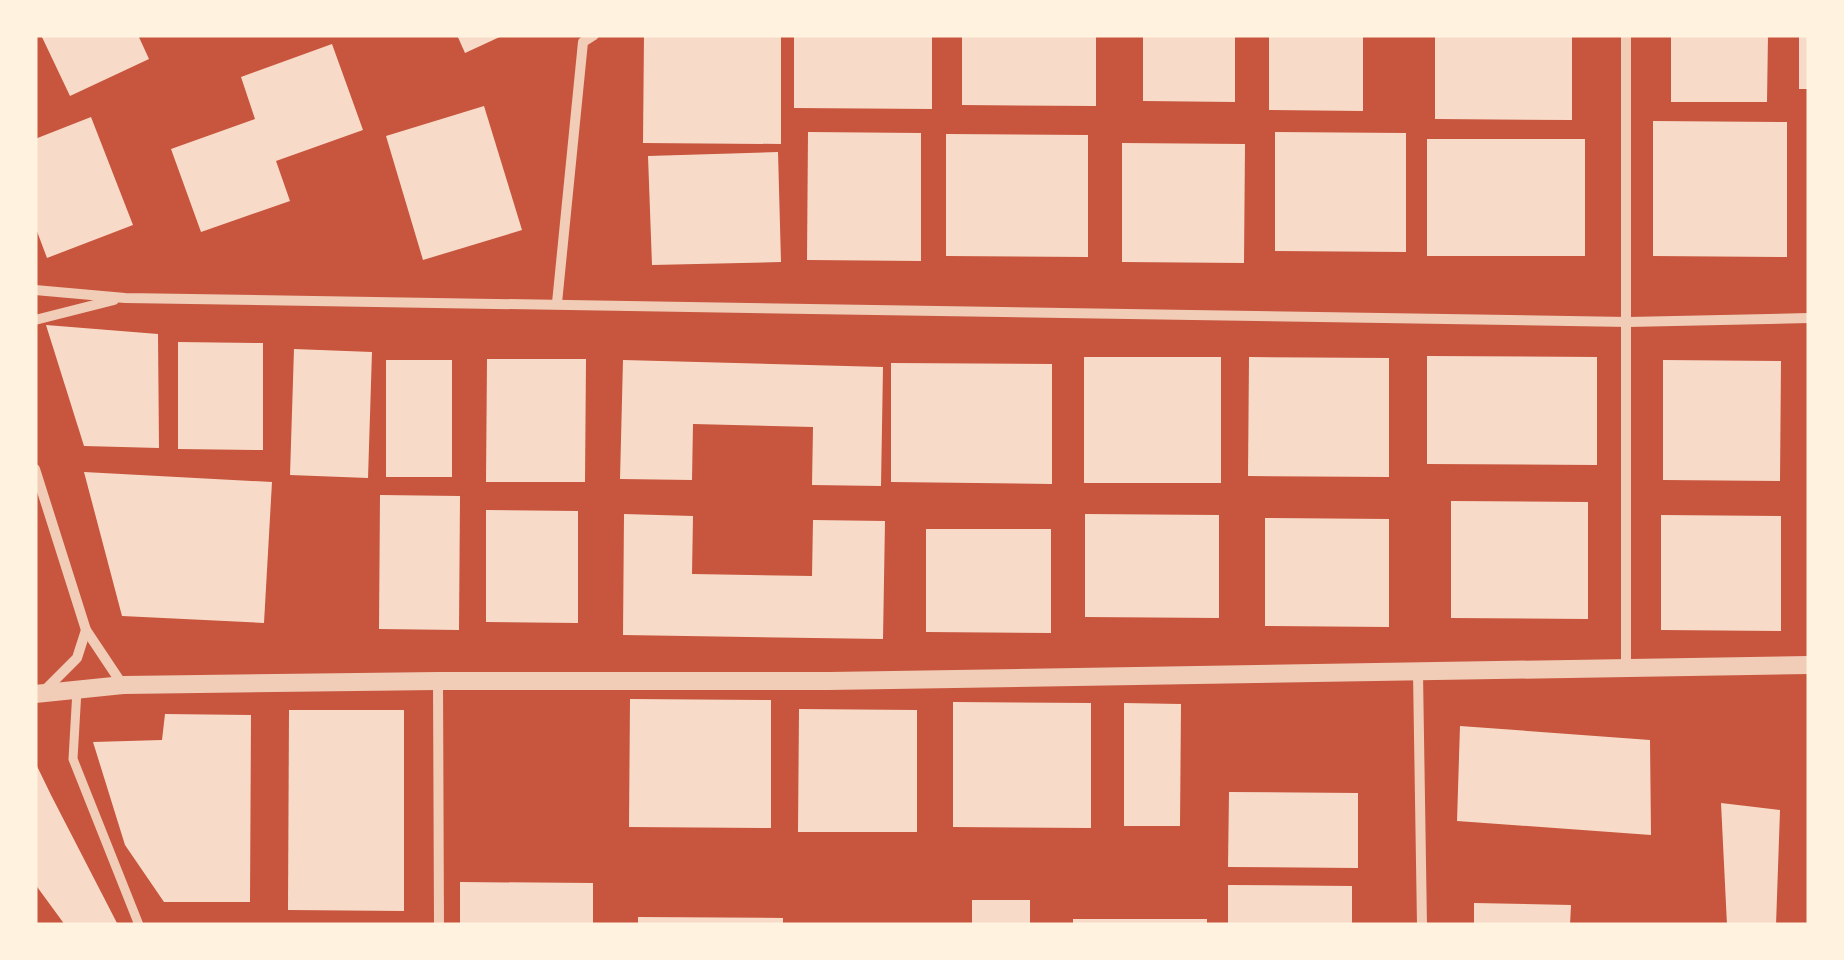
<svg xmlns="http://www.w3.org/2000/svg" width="1844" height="960" font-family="'Asap Condensed',sans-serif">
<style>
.building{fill:#f7dbc8}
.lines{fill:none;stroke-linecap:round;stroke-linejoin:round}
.pedestrian{stroke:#f1ccb7;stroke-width:9}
.minor{stroke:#f1ccb7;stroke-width:10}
.tertiary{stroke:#f1ccb7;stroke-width:18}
</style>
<rect width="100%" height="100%" fill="#c8553d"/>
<g class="building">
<polygon points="41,35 138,35 149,59 70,96"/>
<polygon points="457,35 504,35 465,53"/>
<polygon points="644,35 781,35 781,144 643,143"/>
<polygon points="794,35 932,35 932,109 794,108"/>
<polygon points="962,35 1096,35 1096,106 962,105"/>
<polygon points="1143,35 1235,35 1235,102 1143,101"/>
<polygon points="1269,35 1363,35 1363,111 1269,110"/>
<polygon points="1435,35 1572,35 1572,120 1435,119"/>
<polygon points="1671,35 1768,35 1767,102 1671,102"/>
<rect x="1799" y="35" width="10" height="54"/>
<polygon points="332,44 363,130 276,161 290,201 201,232 171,149 255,119 241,77"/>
<polygon points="484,106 522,230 423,260 386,136"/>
<polygon points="91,117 133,225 47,258 35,226 35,139"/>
<polygon points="1653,121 1787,122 1787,257 1653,256"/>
<polygon points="808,132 921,133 921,261 807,260"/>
<polygon points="1275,132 1406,133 1406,252 1275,251"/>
<polygon points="946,134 1088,135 1088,257 946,256"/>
<rect x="1427" y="139" width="158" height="117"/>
<polygon points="1122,143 1245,144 1244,263 1122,262"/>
<polygon points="778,152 781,262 652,265 648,156"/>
<polygon points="46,325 158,334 159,448 84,446"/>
<polygon points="178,342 263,343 263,450 178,449"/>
<polygon points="294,349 372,352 368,478 290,475"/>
<polygon points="1427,356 1597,357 1597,465 1427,464"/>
<rect x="1084" y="357" width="137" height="126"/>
<polygon points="1249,357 1389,358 1389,477 1248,476"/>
<polygon points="487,359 586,359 585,482 486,482"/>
<rect x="386" y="360" width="66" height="117"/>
<polygon points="623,360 883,367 881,486 812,485 813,427 693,424 692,480 620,479"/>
<polygon points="1663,360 1781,361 1780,481 1663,480"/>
<polygon points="891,363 1052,364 1052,484 891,482"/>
<polygon points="84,472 272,482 264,623 122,616"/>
<polygon points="380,495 460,496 459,630 379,629"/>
<polygon points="1451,501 1588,502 1588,619 1451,618"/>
<polygon points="486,510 578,511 578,623 486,622"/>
<polygon points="624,514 693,516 692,574 812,576 813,520 885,521 883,639 623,635"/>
<polygon points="1085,514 1219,515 1219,618 1085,617"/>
<polygon points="1661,515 1781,516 1781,631 1661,630"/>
<polygon points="1265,518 1389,519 1389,627 1265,626"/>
<polygon points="926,529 1051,529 1051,633 926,632"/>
<polygon points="630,699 771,700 771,828 629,827"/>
<polygon points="953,702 1091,703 1091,828 953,827"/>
<polygon points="1124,703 1181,704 1180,826 1124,826"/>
<polygon points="799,709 917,710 917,832 798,832"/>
<polygon points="289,710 404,710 404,911 288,910"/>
<polygon points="165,714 251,715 250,902 164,902 125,845 93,742 162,740"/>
<polygon points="1460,726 1650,740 1651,835 1457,821"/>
<polygon points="35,762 51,795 118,925 65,925 35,884"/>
<polygon points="1229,792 1358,793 1358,868 1228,867"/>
<polygon points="1721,803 1780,810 1776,925 1727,925"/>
<polygon points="460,882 593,883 593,925 460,925"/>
<polygon points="1228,885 1352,886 1352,925 1228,925"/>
<rect x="972" y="900" width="58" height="25"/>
<polygon points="1474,903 1571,905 1570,925 1474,925"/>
<polygon points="638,917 783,918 783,925 638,925"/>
<rect x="1073" y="919" width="134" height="6"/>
</g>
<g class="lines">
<polyline class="pedestrian" points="77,690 73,759 139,925"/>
<g class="minor">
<polyline points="35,290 125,298 1628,322 1809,318"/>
<polyline points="557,303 583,42 594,35"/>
<polyline points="35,320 114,300"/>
<polyline points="35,469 86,630 122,684"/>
<polyline points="1626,667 1626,35"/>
<polyline points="1418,673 1422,925"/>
<polyline points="438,681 439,925"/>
<polyline points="45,690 77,658 86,630"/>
</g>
<polyline class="tertiary" points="35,694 123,685 438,681 829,681 1809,665"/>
</g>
<rect width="1844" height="960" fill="none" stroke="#fff3e0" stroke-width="75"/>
</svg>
